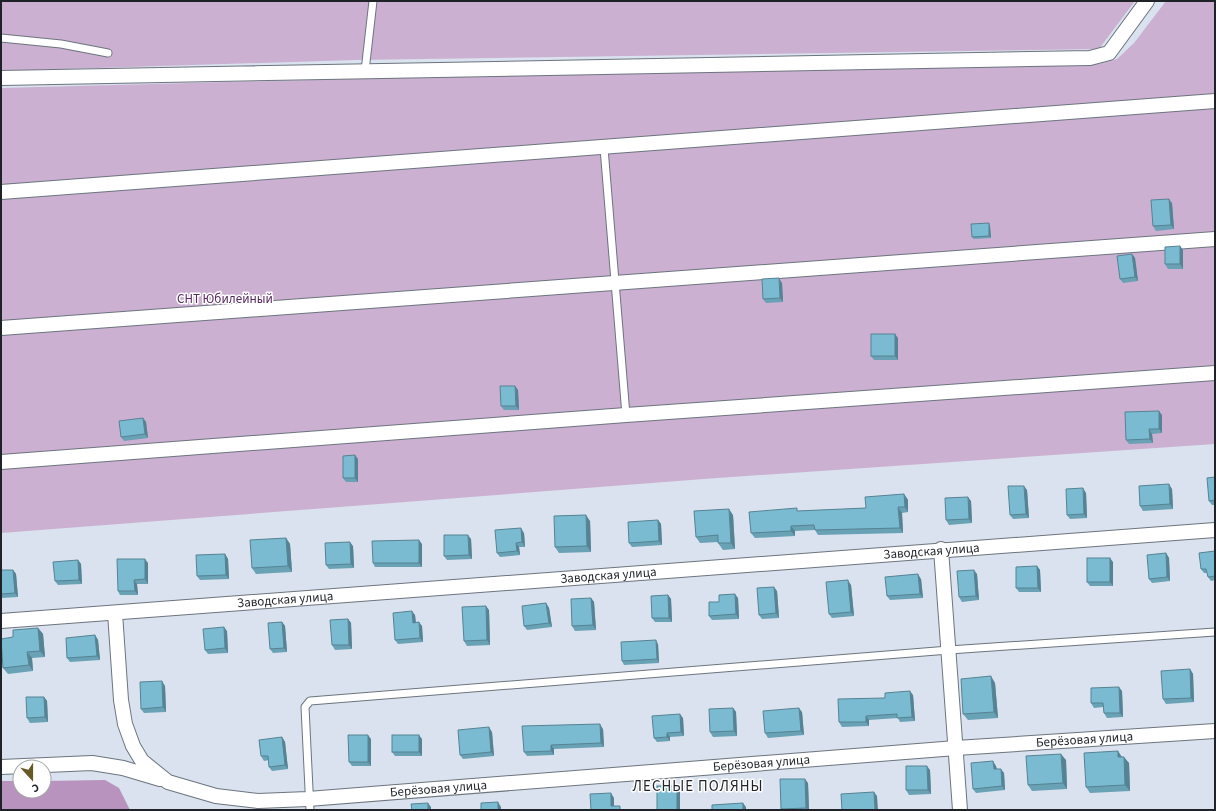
<svg xmlns="http://www.w3.org/2000/svg" width="1216" height="811" font-family="'Source Sans 3',sans-serif">
<style>
.green{fill:#ccb0d1}
.forest{fill:#b893be}
.lines{fill:none;stroke-linecap:round;stroke-linejoin:round}
.lane-casing{stroke:#6c747e;stroke-width:9}
.street-casing{stroke:#6c747e;stroke-width:16}
.lane{stroke:#fff;stroke-width:7}
.street{stroke:#fff;stroke-width:14}
.wall{fill:#69a1b5}
.shaded-wall{fill:#558393}
.building{fill:#7abbd2;stroke:#558393}
.labels{text-anchor:middle;dominant-baseline:central;stroke-width:3;stroke-linejoin:round;paint-order:stroke}
.park-label{font-size:13px;fill:#56285f;stroke:#fff}
.street-label{font-size:13px;fill:#1f2327;stroke:#fff}
.quarter-label{font-size:15px;letter-spacing:1px;fill:#1f2327;stroke:#fff}
</style>
<rect width="100%" height="100%" fill="#d9e2ee"/>
<g class="green">
<polygon points="1,1 1135,1 1099,49 355,60 1,71"/>
<polygon points="1166,1 1215,1 1215,444 717,478 1,533 1,88 615,72 1099,64 1117,59 1134,43"/>
</g>
<polygon class="forest" points="105,780 119,788 130,810 1,810 1,781 20,781 20,791 44,791 44,781"/>
<g class="lines">
<defs>
<g id="lane">
<polyline points="1,38 61,44 108,53"/>
<polyline points="365,71 373,1"/>
<polyline points="604,148 626,415"/>
<polyline points="310,810 305,707 310,701 949,650 1215,632"/>
</g>
<g id="street">
<polyline points="1,78 1090,58 1109,53 1147,1"/>
<polyline points="1,192 1215,101"/>
<polyline points="1,328 1215,239"/>
<polyline points="1,462 626,415 1215,373"/>
<polyline points="941,549 960,810"/>
<path id="s1" d="M115 613 121 700 125 724 133 746 142 761 168 782 216 796 258 801 308 799 956 748 1215 731"/>
<path id="s2" d="M1 621 1215 530"/>
<polyline points="1,767 92,763 123,768 160,779"/>
</g>
</defs>
<use href="#lane" class="lane-casing"/>
<use href="#street" class="street-casing"/>
<use href="#lane" class="lane"/>
<use href="#street" class="street"/>
</g>
<g class="wall">
<polygon points="1172,203 1174,229 1156,231 1153,226"/>
<polygon points="990,226 991,238 974,239 972,237"/>
<polygon points="1180,246 1183,250 1183,269 1168,269 1165,264"/>
<polygon points="1132,254 1135,258 1138,281 1123,283 1120,279"/>
<polygon points="782,283 783,302 766,303 763,299"/>
<polygon points="898,338 898,360 874,360 871,356"/>
<polygon points="515,386 518,390 519,410 504,410 501,406"/>
<polygon points="1162,415 1162,433 1152,434 1153,443 1129,444 1126,440"/>
<polygon points="143,418 146,422 148,438 124,441 121,437"/>
<polygon points="358,459 358,482 346,482 343,478"/>
<polygon points="1215,477 1215,505 1212,505 1209,501"/>
<polygon points="1172,489 1173,509 1143,511 1140,506"/>
<polygon points="1027,490 1029,518 1013,519 1010,515"/>
<polygon points="1086,493 1087,518 1070,519 1067,515"/>
<polygon points="904,494 908,500 908,512 902,513 903,533 818,535 815,530 795,531 795,536 755,538 751,533 799,511 866,508"/>
<polygon points="971,501 972,523 949,525 946,520"/>
<polygon points="733,515 735,549 723,550 718,543 718,542 700,543 696,537"/>
<polygon points="658,520 661,524 662,545 632,547 629,543"/>
<polygon points="590,521 591,552 559,553 555,547"/>
<polygon points="524,533 525,547 519,547 520,555 500,557 497,553"/>
<polygon points="286,538 290,544 292,572 256,574 252,568"/>
<polygon points="471,539 472,559 447,560 444,556"/>
<polygon points="422,544 422,567 375,567 373,563"/>
<polygon points="353,546 354,568 329,569 326,565"/>
<polygon points="1215,551 1215,580 1211,581 1208,577 1207,573 1204,573 1201,569"/>
<polygon points="1166,553 1169,558 1170,581 1152,583 1149,579"/>
<polygon points="225,554 228,559 229,579 200,580 197,576"/>
<polygon points="78,560 81,564 82,584 58,585 55,581"/>
<polygon points="1113,562 1113,586 1090,586 1087,582"/>
<polygon points="148,563 148,584 137,584 138,595 120,595 118,591"/>
<polygon points="1037,566 1040,570 1041,592 1019,592 1016,588"/>
<polygon points="1,570 13,570 16,574 18,597 1,598"/>
<polygon points="977,574 979,600 962,602 959,597"/>
<polygon points="921,579 923,598 890,600 887,596"/>
<polygon points="851,585 854,616 832,618 829,614"/>
<polygon points="777,591 779,618 762,619 759,615"/>
<polygon points="668,595 671,599 672,622 655,622 652,618"/>
<polygon points="591,598 594,602 596,630 575,631 572,626"/>
<polygon points="738,598 739,619 712,620 709,616 719,602"/>
<polygon points="546,603 549,608 552,627 527,630 524,626"/>
<polygon points="489,610 490,645 467,646 464,641"/>
<polygon points="415,615 416,622 422,626 423,642 398,644 395,640"/>
<polygon points="348,619 351,623 352,649 335,650 332,645"/>
<polygon points="282,622 285,626 287,652 273,653 270,649"/>
<polygon points="38,628 43,634 45,657 32,658 33,671 8,674 3,668 13,637"/>
<polygon points="227,631 228,653 208,654 205,650"/>
<polygon points="95,635 98,640 100,660 70,662 67,658"/>
<polygon points="658,644 659,663 624,665 622,661"/>
<polygon points="1190,669 1193,674 1194,702 1166,704 1163,699"/>
<polygon points="995,683 998,718 968,720 963,714"/>
<polygon points="165,686 166,712 144,713 141,709"/>
<polygon points="1122,691 1123,717 1107,718 1104,713 1103,707 1094,708 1091,703"/>
<polygon points="913,695 915,721 900,722 898,718 869,720 869,726 842,727 839,722 885,698"/>
<polygon points="44,697 47,701 48,722 30,723 27,718"/>
<polygon points="733,708 736,712 737,736 713,737 710,732"/>
<polygon points="802,712 804,735 768,738 765,733"/>
<polygon points="683,718 684,736 670,737 670,741 657,742 654,738"/>
<polygon points="603,729 604,747 554,749 554,755 527,756 524,752"/>
<polygon points="492,732 494,756 463,759 460,755"/>
<polygon points="282,737 285,742 288,769 272,771 269,767 269,760 264,761 261,756"/>
<polygon points="371,739 371,766 352,766 349,762"/>
<polygon points="422,739 422,756 395,756 392,752"/>
<polygon points="1118,751 1122,757 1129,763 1130,791 1090,793 1086,787"/>
<polygon points="1066,760 1067,789 1032,791 1028,785"/>
<polygon points="996,766 997,769 1004,773 1005,790 976,793 973,789"/>
<polygon points="930,770 931,794 909,795 906,790"/>
<polygon points="808,783 809,810 782,810 781,809"/>
</g>
<g class="shaded-wall">
<polygon points="1169,199 1172,203 1174,229 1171,225"/>
<polygon points="989,223 990,226 991,238 989,236"/>
<polygon points="1180,246 1183,250 1183,269 1180,264"/>
<polygon points="1132,254 1135,258 1138,281 1135,277"/>
<polygon points="779,278 782,283 783,302 780,298"/>
<polygon points="895,334 898,338 898,360 895,356"/>
<polygon points="515,386 518,390 519,410 516,406"/>
<polygon points="1159,411 1162,415 1162,433 1159,429"/>
<polygon points="143,418 146,422 148,438 145,434"/>
<polygon points="1149,429 1152,434 1153,443 1150,439"/>
<polygon points="355,455 358,459 358,482 355,478"/>
<polygon points="1169,484 1172,489 1173,509 1170,504"/>
<polygon points="1024,486 1027,490 1029,518 1026,514"/>
<polygon points="1083,488 1086,493 1087,518 1084,514"/>
<polygon points="904,494 908,500 908,512 905,507"/>
<polygon points="968,497 971,501 972,523 969,519"/>
<polygon points="898,507 902,513 903,533 900,528"/>
<polygon points="729,509 733,515 735,549 731,543"/>
<polygon points="586,515 590,521 591,552 587,546"/>
<polygon points="658,520 661,524 662,545 659,541"/>
<polygon points="791,526 795,531 795,536 791,531"/>
<polygon points="521,528 524,533 525,547 522,542"/>
<polygon points="468,535 471,539 472,559 469,555"/>
<polygon points="286,538 290,544 292,572 288,566"/>
<polygon points="419,540 422,544 422,567 419,563"/>
<polygon points="350,542 353,546 354,568 351,564"/>
<polygon points="516,543 519,547 520,555 517,551"/>
<polygon points="1166,553 1169,558 1170,581 1167,577"/>
<polygon points="225,554 228,559 229,579 226,575"/>
<polygon points="1110,558 1113,562 1113,586 1110,582"/>
<polygon points="145,559 148,563 148,584 145,579"/>
<polygon points="78,560 81,564 82,584 79,580"/>
<polygon points="1037,566 1040,570 1041,592 1038,588"/>
<polygon points="13,570 16,574 18,597 15,593"/>
<polygon points="974,570 977,574 979,600 976,596"/>
<polygon points="918,574 921,579 923,598 920,594"/>
<polygon points="134,580 137,584 138,595 135,591"/>
<polygon points="848,580 851,585 854,616 851,612"/>
<polygon points="774,587 777,591 779,618 776,613"/>
<polygon points="735,594 738,598 739,619 736,614"/>
<polygon points="668,595 671,599 672,622 669,618"/>
<polygon points="591,598 594,602 596,630 593,625"/>
<polygon points="546,603 549,608 552,627 549,623"/>
<polygon points="486,606 489,610 490,645 487,640"/>
<polygon points="412,611 415,615 416,627 413,623"/>
<polygon points="348,619 351,623 352,649 349,645"/>
<polygon points="282,622 285,626 287,652 284,648"/>
<polygon points="419,622 422,626 423,642 420,638"/>
<polygon points="224,627 227,631 228,653 225,648"/>
<polygon points="38,628 43,634 45,657 40,651"/>
<polygon points="95,635 98,640 100,660 97,656"/>
<polygon points="656,640 658,644 659,663 657,659"/>
<polygon points="27,652 32,658 33,671 29,665"/>
<polygon points="1190,669 1193,674 1194,702 1191,698"/>
<polygon points="991,676 995,683 998,718 994,712"/>
<polygon points="162,681 165,686 166,712 163,707"/>
<polygon points="1119,687 1122,691 1123,717 1120,713"/>
<polygon points="910,691 913,695 915,721 912,717"/>
<polygon points="44,697 47,701 48,722 45,717"/>
<polygon points="733,708 736,712 737,736 734,731"/>
<polygon points="799,708 802,712 804,735 801,731"/>
<polygon points="680,714 683,718 684,736 681,732"/>
<polygon points="866,716 869,720 869,726 866,722"/>
<polygon points="600,724 603,729 604,747 601,743"/>
<polygon points="489,727 492,732 494,756 491,752"/>
<polygon points="667,733 670,737 670,741 667,737"/>
<polygon points="368,735 371,739 371,766 368,762"/>
<polygon points="419,735 422,739 422,756 419,752"/>
<polygon points="282,737 285,742 288,769 285,765"/>
<polygon points="551,745 554,749 554,755 551,751"/>
<polygon points="1118,751 1122,758 1118,757"/>
<polygon points="1061,754 1066,760 1067,789 1063,783"/>
<polygon points="1124,757 1129,763 1130,791 1125,785"/>
<polygon points="993,761 996,766 997,774 994,769"/>
<polygon points="927,766 930,770 931,794 928,790"/>
<polygon points="1001,769 1004,773 1005,790 1002,786"/>
<polygon points="805,779 808,783 809,810 808,810 806,808"/>
<polygon points="677,786 680,790 680,810 677,810"/>
<polygon points="874,792 877,796 878,810 875,810"/>
<polygon points="611,793 614,798 614,810 611,806"/>
<polygon points="498,802 501,807 501,810 498,810"/>
<polygon points="428,803 431,807 431,810 428,810"/>
<polygon points="743,803 746,807 746,810 743,810"/>
</g>
<g class="building">
<polygon points="1169,199 1171,225 1153,226 1151,200"/>
<polygon points="989,223 989,236 972,237 971,224"/>
<polygon points="1180,246 1180,264 1165,264 1165,247"/>
<polygon points="1132,254 1135,277 1120,279 1117,256"/>
<polygon points="779,278 780,298 763,299 762,279"/>
<rect x="871" y="334" width="24" height="22"/>
<polygon points="500,386 515,386 516,406 501,406"/>
<polygon points="1159,411 1159,429 1149,429 1150,439 1126,440 1125,412"/>
<polygon points="143,418 145,434 121,437 119,421"/>
<polygon points="355,455 355,478 343,478 343,456"/>
<polygon points="1215,477 1215,500 1209,501 1207,478"/>
<polygon points="1169,484 1170,504 1140,506 1139,486"/>
<polygon points="1008,486 1024,486 1026,514 1010,515"/>
<polygon points="1083,488 1084,514 1067,515 1066,489"/>
<polygon points="904,494 905,507 898,507 900,528 815,530 814,525 791,526 791,531 751,533 749,512 797,508 797,511 866,508 865,497"/>
<polygon points="968,497 969,519 946,520 945,498"/>
<polygon points="729,509 731,543 718,543 718,535 696,537 694,511"/>
<polygon points="586,515 587,546 555,547 554,516"/>
<polygon points="658,520 659,541 629,543 628,522"/>
<polygon points="521,528 522,542 516,543 517,551 497,553 495,530"/>
<polygon points="444,535 468,535 469,555 444,556"/>
<polygon points="286,538 288,566 252,568 250,540"/>
<polygon points="419,540 419,563 373,563 372,541"/>
<polygon points="350,542 351,564 326,565 325,543"/>
<polygon points="1215,551 1215,576 1208,577 1206,569 1201,569 1199,553"/>
<polygon points="1166,553 1167,577 1149,579 1147,555"/>
<polygon points="225,554 226,575 197,576 196,555"/>
<rect x="1087" y="558" width="23" height="24"/>
<polygon points="117,559 145,559 145,579 134,580 135,591 118,591"/>
<polygon points="78,560 79,580 55,581 53,562"/>
<polygon points="1037,566 1038,588 1016,588 1016,567"/>
<polygon points="1,570 13,570 15,593 1,594"/>
<polygon points="974,570 976,596 959,597 957,571"/>
<polygon points="918,574 920,594 887,596 885,577"/>
<polygon points="848,580 851,612 829,614 826,582"/>
<polygon points="774,587 776,613 759,615 757,588"/>
<polygon points="735,594 736,614 709,616 709,602 719,602 719,595"/>
<polygon points="668,595 669,618 652,618 651,596"/>
<polygon points="591,598 593,625 572,626 571,599"/>
<polygon points="546,603 549,623 524,626 522,606"/>
<polygon points="486,606 487,640 464,641 462,607"/>
<polygon points="412,611 413,623 419,622 420,638 395,640 393,613"/>
<polygon points="348,619 349,645 332,645 330,620"/>
<polygon points="282,622 284,648 270,649 268,623"/>
<polygon points="224,627 225,648 205,650 203,629"/>
<polygon points="38,628 40,651 27,652 29,665 3,668 1,639 13,637 13,630"/>
<polygon points="95,635 97,656 67,658 66,638"/>
<polygon points="656,640 657,659 622,661 621,642"/>
<polygon points="1190,669 1191,698 1163,699 1161,671"/>
<polygon points="991,676 994,712 963,714 961,679"/>
<polygon points="162,681 163,707 141,709 140,682"/>
<polygon points="1119,687 1120,713 1104,713 1103,703 1091,703 1091,688"/>
<polygon points="910,691 912,717 897,718 897,714 866,716 866,722 839,722 838,699 885,698 885,693"/>
<polygon points="26,697 44,697 45,717 27,718"/>
<polygon points="733,708 734,731 710,732 709,709"/>
<polygon points="799,708 801,731 765,733 763,711"/>
<polygon points="680,714 681,732 667,733 667,737 654,738 652,716"/>
<polygon points="600,724 601,743 551,745 551,751 524,752 522,726"/>
<polygon points="489,727 491,752 460,755 458,730"/>
<polygon points="348,735 368,735 368,762 349,762"/>
<rect x="392" y="735" width="27" height="17"/>
<polygon points="282,737 285,765 269,767 268,756 261,756 259,740"/>
<polygon points="1118,751 1118,757 1124,757 1125,785 1086,787 1084,753"/>
<polygon points="1061,754 1063,783 1028,785 1026,756"/>
<polygon points="993,761 994,769 1001,769 1002,786 973,789 971,763"/>
<polygon points="906,766 927,766 928,790 906,790"/>
<polygon points="780,779 805,779 806,808 781,809"/>
<rect x="657" y="786" width="20" height="24"/>
<polygon points="874,792 875,810 842,810 841,794"/>
<polygon points="611,793 611,806 620,806 620,810 591,810 590,794"/>
<polygon points="498,802 498,810 481,810 481,803"/>
<polygon points="428,803 428,810 412,810 411,804"/>
<polygon points="743,803 743,810 712,810 712,805"/>
</g>
<g class="labels">
<g class="park-label">
<text x="225" y="299">СНТ Юбилейный</text>
</g>
<g class="street-label">
<text stroke="none"><textPath href="#s2" startOffset="933">Заводская улица</textPath></text>
<text stroke="none"><textPath href="#s2" startOffset="609">Заводская улица</textPath></text>
<text stroke="none"><textPath href="#s2" startOffset="285">Заводская улица</textPath></text>
<text stroke="none"><textPath href="#s1" startOffset="1107">Берёзовая улица</textPath></text>
<text stroke="none"><textPath href="#s1" startOffset="783">Берёзовая улица</textPath></text>
<text stroke="none"><textPath href="#s1" startOffset="459">Берёзовая улица</textPath></text>
</g>
<g class="quarter-label">
<text x="698" y="786">ЛЕСНЫЕ ПОЛЯНЫ</text>
</g>
</g>
<rect width="1216" height="811" fill="none" stroke="#1f2327" stroke-width="4"/>
<g transform="translate(32 779) rotate(159)"><circle r="19" fill="#ffffff" stroke="#a5a7a9"/>
<path d="M0-3L7 15L0 10L-7 15Z" fill="#685826"/>
<text y="-6" font-size="11" font-weight="bold" text-anchor="middle" fill="#1f2327">С</text>
</g>
</svg>
